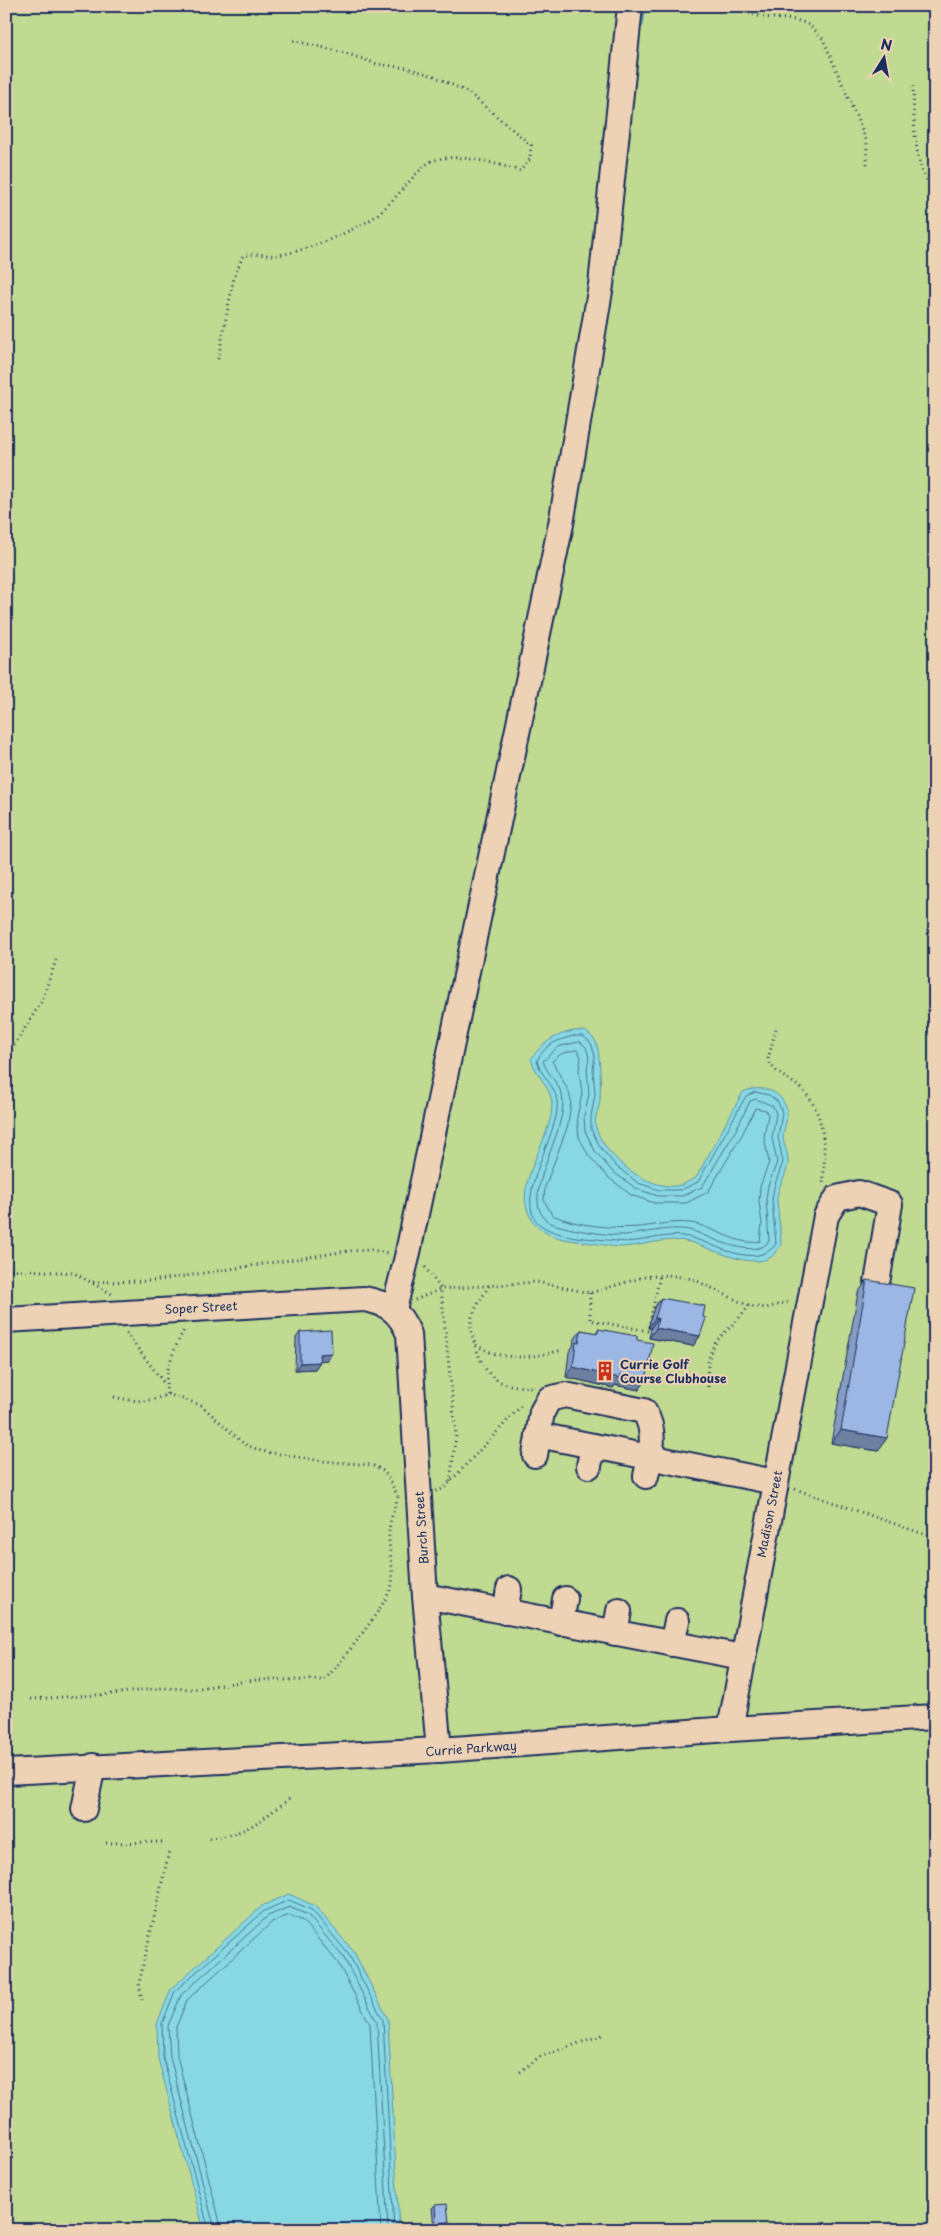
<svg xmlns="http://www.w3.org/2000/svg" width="941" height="2236" font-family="'Playpen Sans',sans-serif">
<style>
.green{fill:#c0da91;stroke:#6e8478}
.water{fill:#88d8e3;stroke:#5c94ae}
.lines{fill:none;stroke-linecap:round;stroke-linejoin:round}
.shore{stroke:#477393;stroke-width:1}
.stream{stroke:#5c94ae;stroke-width:5}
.minor-casing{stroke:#1b2f5e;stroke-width:28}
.path{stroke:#1b2f5e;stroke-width:3;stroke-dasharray:1 4;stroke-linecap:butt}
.minor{stroke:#eed2b5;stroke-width:24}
.wall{fill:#869dc3;stroke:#1b2f5e}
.shaded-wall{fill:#6d809f;stroke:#1b2f5e}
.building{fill:#9cb7e3;stroke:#1b2f5e}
.labels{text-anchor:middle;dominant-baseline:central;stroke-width:4;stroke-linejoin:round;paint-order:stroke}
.street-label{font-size:12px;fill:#1b2f5e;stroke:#eed2b5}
.poi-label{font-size:12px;font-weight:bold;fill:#1b2f5e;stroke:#eed2b5;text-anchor:start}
</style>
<rect width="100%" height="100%" fill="#decdbe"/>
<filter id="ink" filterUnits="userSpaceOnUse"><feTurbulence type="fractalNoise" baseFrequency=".02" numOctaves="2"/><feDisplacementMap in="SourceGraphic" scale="10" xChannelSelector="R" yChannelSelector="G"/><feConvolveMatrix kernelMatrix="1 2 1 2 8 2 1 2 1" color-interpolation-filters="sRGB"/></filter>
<g filter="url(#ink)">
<rect class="green" x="6" y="6" width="929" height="2224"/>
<g class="water">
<path d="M573 1031H585C589 1034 594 1038 596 1042 600 1051 602 1095 599 1106 597 1113 594 1121 596 1128 605 1158 650 1193 682 1185 686 1183 691 1180 696 1178L743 1092C760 1084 783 1090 787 1111 788 1120 783 1129 783 1138 784 1146 789 1155 788 1164 786 1177 777 1187 777 1200 778 1215 781 1230 781 1246 778 1249 774 1255 771 1257 752 1270 710 1248 690 1242 669 1236 644 1246 622 1247 610 1247 597 1243 585 1242 560 1239 539 1237 528 1212 515 1180 553 1138 552 1103 551 1087 535 1074 531 1059 543 1042 553 1036 573 1031Z"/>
<polygon points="289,1894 315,1906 354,1952 388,2019 399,2230 204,2230 158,2058 157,2024 171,1989 262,1906"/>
</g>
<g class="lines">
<g class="shore">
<path d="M574 1036H583L591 1043 595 1056 593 1069 595 1094 591 1116V1129L600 1147 616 1166 638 1183 659 1190H681L698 1182 746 1096 755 1092 769 1095 778 1102 782 1113 778 1137 783 1162 774 1187 772 1200 776 1244C756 1270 717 1245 692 1238 668 1230 641 1245 616 1241 594 1238 566 1239 545 1228 505 1206 562 1134 557 1100 555 1085 539 1074 537 1060 546 1044 557 1040 574 1036Z"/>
<path d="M580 1042 586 1047 589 1057 587 1069 589 1094 584 1116 585 1131 595 1151 612 1171 637 1189 658 1196H682L702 1187 736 1130 750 1101 756 1099 773 1106 776 1114 772 1138 777 1162 768 1186 766 1199 769 1241C757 1260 713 1239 696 1232 674 1224 646 1234 624 1235 610 1236 562 1229 549 1222 545 1220 542 1215 540 1211 529 1185 563 1136 563 1102 563 1086 547 1075 543 1061L558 1047Z"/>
<path d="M577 1050 581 1057 579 1070 582 1094 577 1117 579 1137 589 1156 608 1177 631 1195 654 1203H686L708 1192 743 1133 755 1108 766 1110 768 1115 764 1137 769 1162 760 1187 759 1201 762 1224 760 1241C741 1248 710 1225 690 1223 672 1221 657 1225 640 1227 613 1229 577 1226 552 1215L544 1200 545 1187 568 1125 571 1101 569 1092 552 1061 561 1054Z"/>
<polyline points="209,2230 163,2058 162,2024 175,1991 264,1911 289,1900 312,1910 349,1955 383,2020 394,2230"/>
<polyline points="215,2230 170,2057 168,2026 181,1995 268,1916 289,1907 308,1915 344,1958 377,2022 388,2230"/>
<polyline points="222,2230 177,2056 176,2027 187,2000 272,1922 289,1915 303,1921 338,1963 370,2024 381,2230"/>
</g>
<polyline class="stream" points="641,25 644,6"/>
<defs>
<g id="minor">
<polyline points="394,1309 407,1257 561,524 601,285 630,6"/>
<path d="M6 1320 364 1299C388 1303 399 1311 409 1334L425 1596 439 1750"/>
<polyline points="538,1435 775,1482"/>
<path d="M535 1455 542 1412 549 1399 565 1395 644 1411C657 1432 651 1453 646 1476"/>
<polyline points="589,1466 593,1446"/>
<polyline points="425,1596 742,1657"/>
<polyline points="505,1612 509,1589"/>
<polyline points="561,1623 565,1599"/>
<polyline points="615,1633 619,1611"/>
<polyline points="672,1644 677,1621"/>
<polyline points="730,1729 826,1216 837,1198 859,1193 890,1204 876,1289"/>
<polyline points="6,1772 439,1750 730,1729 935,1717"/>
<polyline points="84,1809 93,1766"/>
</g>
</defs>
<use href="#minor" class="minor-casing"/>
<g class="path">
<path d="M741 6C757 23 782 15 802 22 811 25 817 32 823 39L867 142V165"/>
<path d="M913 86C914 109 912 176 935 187"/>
<path d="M218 359 234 277 243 256C258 252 264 256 277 255 301 253 342 235 363 224 390 210 405 182 427 164 446 149 499 164 520 171L530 159 531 145 469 93 434 76 407 68 377 64 345 53 292 40"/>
<path d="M776 1029 768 1059C776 1076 786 1076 799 1087 826 1109 826 1152 823 1184"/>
<polyline points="6,1058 42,1001 56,960"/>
<polyline points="425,1267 441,1289 456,1435 450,1482"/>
<polyline points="6,1269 74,1273 112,1294"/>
<polyline points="93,1282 152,1281 348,1251 371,1250 388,1253"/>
<path d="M489 1286C483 1296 476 1306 472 1317 469 1327 473 1338 476 1348 487 1381 501 1387 535 1387"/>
<polyline points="590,1293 590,1320 648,1331 660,1276"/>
<polyline points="415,1300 441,1289 537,1282 590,1293 644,1277 668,1275 693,1279 749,1306 766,1308 791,1301"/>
<polyline points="126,1333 164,1383"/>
<path d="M476 1345C503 1362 532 1358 562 1350"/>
<path d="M708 1387C704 1336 723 1341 749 1306"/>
<path d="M167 1394C163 1372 175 1347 185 1328"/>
<path d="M114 1397C133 1401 149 1404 167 1394L201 1405 244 1444 261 1451 322 1461 372 1465 384 1471 398 1496"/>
<polyline points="795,1489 935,1538"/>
<polyline points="436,1491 443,1489 450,1482 523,1404"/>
<path d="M31 1699 112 1694 162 1688 193 1689 254 1680H324C338 1667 390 1600 392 1584 394 1568 389 1553 389 1538 388 1524 394 1510 398 1497"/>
<path d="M209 1838C247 1836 262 1818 292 1797"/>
<polyline points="106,1843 162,1842"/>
<polyline points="142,2000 139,1983 169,1852"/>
<polyline points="520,2072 539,2057 602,2035"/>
</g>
<use href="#minor" class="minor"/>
</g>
<g class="wall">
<polygon points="867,1280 878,1451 831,1443 858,1293"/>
<polygon points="661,1298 700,1336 693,1346 649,1338 651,1328 648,1328 654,1308"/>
<polygon points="598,1329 637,1340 646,1380 639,1390 615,1385 613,1388 566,1377 569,1352 573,1346 574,1340 581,1330 596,1333"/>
<polygon points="300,1332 332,1353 328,1360 320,1360 315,1369 295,1370 296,1338"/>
<polygon points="435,2205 446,2226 434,2227 432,2208"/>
</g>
<g class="shaded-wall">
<polygon points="655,1318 658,1318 651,1328 648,1328"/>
<polygon points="656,1328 700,1336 693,1346 649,1338"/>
<polygon points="332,1353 328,1360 315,1361 319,1354"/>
<polygon points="320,1362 315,1369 295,1370 300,1363"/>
<polygon points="573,1367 621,1375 646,1380 639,1390 615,1385 613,1388 566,1377"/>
<polygon points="841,1430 887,1438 878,1451 831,1443"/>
<polygon points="449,2222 446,2226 434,2227 436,2223"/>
</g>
<g class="building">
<polygon points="867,1280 914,1288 887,1438 841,1430"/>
<polygon points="661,1298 705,1306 703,1317 706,1318 700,1336 656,1328 658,1318 655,1318"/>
<polygon points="598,1329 637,1336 637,1340 653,1343 646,1380 621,1375 620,1378 573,1367 576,1342 579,1343 581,1330 598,1333"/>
<polygon points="331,1330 332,1353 319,1354 320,1362 300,1363 300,1332"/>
<polygon points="447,2204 449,2222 436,2223 435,2205"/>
</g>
</g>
<defs>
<symbol id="building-bare" viewBox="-9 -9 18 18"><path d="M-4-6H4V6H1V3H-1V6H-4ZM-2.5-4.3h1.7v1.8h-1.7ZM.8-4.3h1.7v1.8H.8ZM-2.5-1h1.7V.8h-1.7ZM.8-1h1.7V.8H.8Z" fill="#c8321e" stroke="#eed2b5" stroke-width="2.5" paint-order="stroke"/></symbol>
</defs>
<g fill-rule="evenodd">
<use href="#building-bare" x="591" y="1357" width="28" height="28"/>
</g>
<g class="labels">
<g class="street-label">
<text transform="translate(201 1307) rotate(-3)">Soper Street</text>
<text transform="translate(769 1514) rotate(-79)">Madison Street</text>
<text transform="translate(421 1528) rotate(-94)">Burch Street</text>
<text transform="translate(471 1748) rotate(-4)">Currie Parkway</text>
</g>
<g class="poi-label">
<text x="620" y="1364">Currie Golf<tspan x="620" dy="14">Course Clubhouse</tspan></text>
</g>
</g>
<rect width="941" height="2236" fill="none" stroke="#eed2b5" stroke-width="25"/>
<rect x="12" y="12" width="916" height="2211" fill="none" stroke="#1b2f5e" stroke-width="2" filter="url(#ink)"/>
<g transform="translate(884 58) rotate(11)" stroke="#eed2b5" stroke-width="4" paint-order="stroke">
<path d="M0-4L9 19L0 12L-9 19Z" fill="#1b2f5e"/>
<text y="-8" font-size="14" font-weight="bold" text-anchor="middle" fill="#1b2f5e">N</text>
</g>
</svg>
